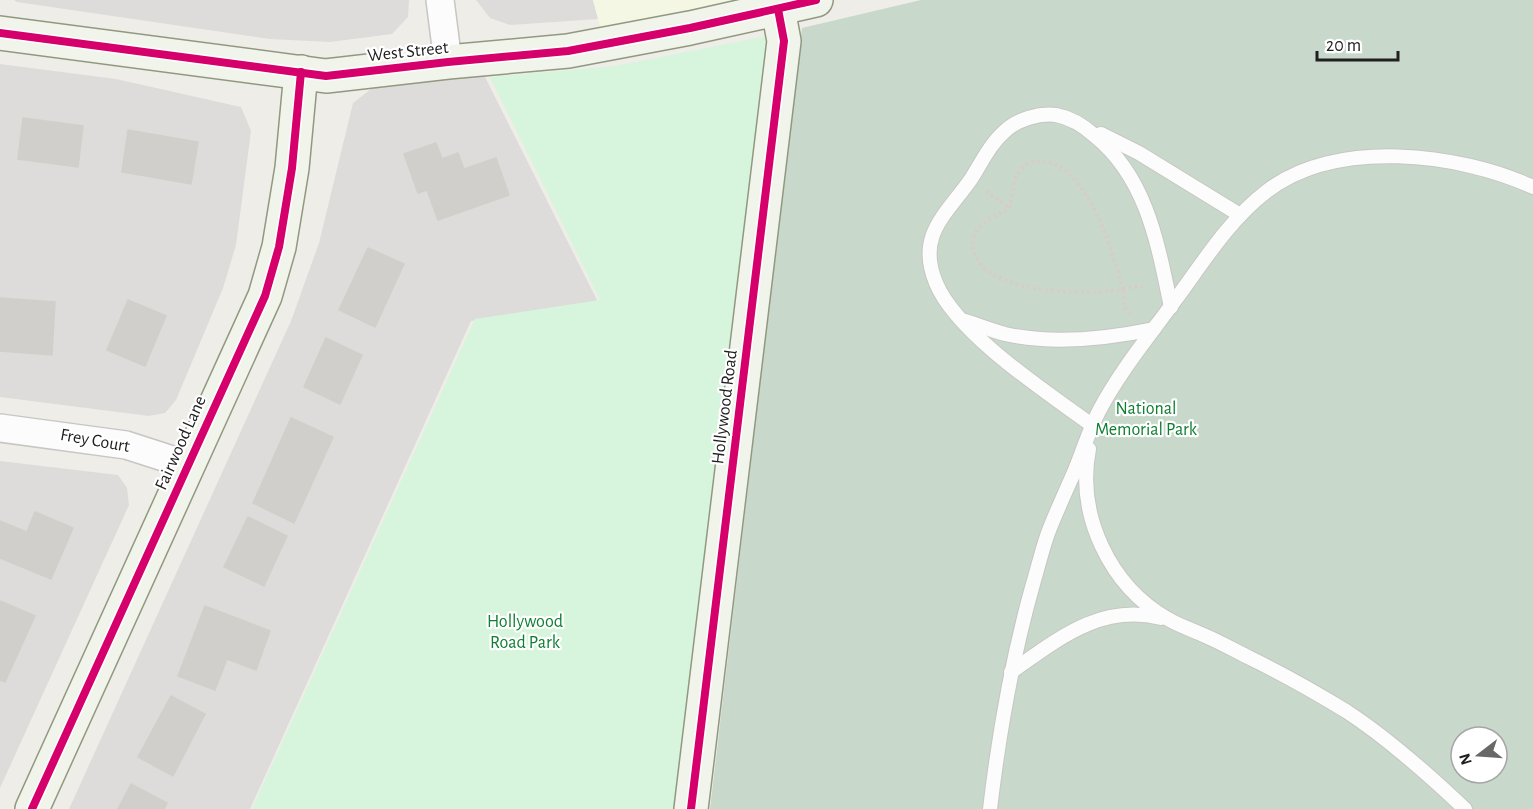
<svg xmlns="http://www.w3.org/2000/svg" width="1533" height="809" font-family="'Alegreya Sans',sans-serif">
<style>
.residential{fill:#dddcda}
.education{fill:#f4f7e4}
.cemetery{fill:#c8d9cb;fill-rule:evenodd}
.park{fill:#d7f4dd}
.building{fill:#d1cfcb;stroke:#d1cfca;stroke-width:1.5}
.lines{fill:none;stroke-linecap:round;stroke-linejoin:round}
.lane-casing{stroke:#c7c6c4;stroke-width:16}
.street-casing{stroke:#c7c6c4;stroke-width:30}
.secondary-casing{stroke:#929880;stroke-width:36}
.path{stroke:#d7cdc8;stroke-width:4;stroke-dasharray:3 3;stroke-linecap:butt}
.lane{stroke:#fcfcfc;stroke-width:14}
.street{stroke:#fcfcfc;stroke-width:27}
.secondary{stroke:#f1f4eb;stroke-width:33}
.cycleway-casing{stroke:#fff;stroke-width:11}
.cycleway{stroke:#d6006c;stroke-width:8}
.labels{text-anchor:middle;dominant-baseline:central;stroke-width:4.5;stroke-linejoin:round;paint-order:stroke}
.street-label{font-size:18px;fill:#202020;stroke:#fff}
.park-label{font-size:18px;fill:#0d7f30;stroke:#fff}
</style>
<rect width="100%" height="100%" fill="#eeede8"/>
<g class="residential">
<polygon points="14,0 409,0 408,17 392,34 330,42 270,39 17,2"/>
<polygon points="476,0 593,0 598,19 510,25 490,18"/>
<polygon points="0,64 116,79 241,107 251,131 236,245 223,288 176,400 165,413 149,416 0,397"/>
<polygon points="482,71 598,302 471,321 250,809 69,809 291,321 319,243 353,103 375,86"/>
<polygon points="0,461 118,475 127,488 129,505 0,788"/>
</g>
<polygon class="education" points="593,0 732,0 601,30"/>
<path class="cemetery" d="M921 0H1533V809H710L802 28ZM1461 737H1497V773H1461Z"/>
<polygon class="park" points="777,34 679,809 252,809 475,319 600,300 490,77 616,66"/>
<g class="building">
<polygon points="23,118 83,126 78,167 18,159"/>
<polygon points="128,130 198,142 191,184 122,172"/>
<polygon points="436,143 442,159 458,153 464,169 496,158 509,195 438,220 427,190 418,193 404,154"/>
<polygon points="368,248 404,264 375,327 339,310"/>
<polygon points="0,298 55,302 52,355 0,351"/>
<polygon points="128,300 166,316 145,366 107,350"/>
<polygon points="326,338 362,355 340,404 304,387"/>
<polygon points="291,418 333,437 294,523 253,503"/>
<polygon points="35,512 73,528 51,579 0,558 0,521 27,532"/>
<polygon points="248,517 287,536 264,586 224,567"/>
<polygon points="0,601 35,616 5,682 0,680"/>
<polygon points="205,606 270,631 256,670 227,659 215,690 178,676"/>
<polygon points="171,696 205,714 173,776 138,757"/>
<polygon points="131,784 167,803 164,809 118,809"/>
</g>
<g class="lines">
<defs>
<g id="lane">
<polyline points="1101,134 1139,153 1240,215"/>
<path d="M965 321C978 325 991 330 1005 334 1054 345 1106 339 1154 329"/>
<path d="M1093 426C1048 393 957 334 936 283 916 235 946 215 971 179 982 162 990 144 1005 131 1018 119 1039 113 1056 115 1072 118 1083 125 1095 136 1147 178 1158 245 1171 307"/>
<path d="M1089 449C1076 515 1110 586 1168 619 1178 625 1190 629 1201 634 1218 641 1234 650 1250 658 1283 674 1315 692 1346 711 1389 739 1428 774 1465 809"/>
<path d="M1011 672C1058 639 1101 603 1161 618"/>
<path d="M990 809C999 733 1012 658 1033 584 1038 567 1042 550 1048 533 1056 512 1066 491 1075 470 1083 451 1089 430 1099 411 1120 371 1150 335 1176 299 1204 261 1229 220 1267 191 1336 138 1459 153 1533 187"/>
</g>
<g id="street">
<polyline points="440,0 448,62"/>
<polyline points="0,428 126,445 188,465"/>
</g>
<g id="secondary">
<polyline points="0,33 326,76 448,62 568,51 690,28 816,0"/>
<polyline points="32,809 265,296 279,247 292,168 301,72"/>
<polyline points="691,809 784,41 778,9"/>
</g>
</defs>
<use href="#lane" class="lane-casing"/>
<use href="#street" class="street-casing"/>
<use href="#secondary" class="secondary-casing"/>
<g class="path">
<polyline points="986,191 1010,208"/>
<path d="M1123 290C1114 253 1085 157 1037 161 1013 163 1013 190 1010 208 996 216 976 222 973 240 971 257 982 269 996 276 1032 294 1072 292 1110 291 1123 290 1135 283 1146 289"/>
<polyline points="1123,290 1125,308 1131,314"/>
</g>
<use href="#lane" class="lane"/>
<use href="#street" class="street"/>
<use href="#secondary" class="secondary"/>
<defs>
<g id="cycleway">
<polyline points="0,33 326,76 448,62 568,51 690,28 816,0"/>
<polyline points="32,809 265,296 279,247 292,168 301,72"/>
<polyline points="691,809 784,41 778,9"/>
</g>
</defs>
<use href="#cycleway" class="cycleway-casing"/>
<use href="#cycleway" class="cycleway"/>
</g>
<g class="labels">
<g class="street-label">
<text transform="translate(408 52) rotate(-6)">West Street</text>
<text transform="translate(725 407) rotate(-83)">Hollywood Road</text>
<text transform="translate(95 441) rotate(10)">Frey Court</text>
<text transform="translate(181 443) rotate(-66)">Fairwood Lane</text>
</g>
<g class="park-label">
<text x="1146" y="409">National<tspan x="1146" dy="21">Memorial Park</tspan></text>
<text x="525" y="622">Hollywood<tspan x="525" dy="21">Road Park</tspan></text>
</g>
</g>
<g transform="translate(1479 755) rotate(253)"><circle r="28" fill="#ffffff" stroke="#a6a6a6" stroke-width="1.5"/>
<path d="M0-4.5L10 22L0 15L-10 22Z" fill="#686866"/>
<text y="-9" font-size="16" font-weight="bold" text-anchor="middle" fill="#202020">N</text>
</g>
<path d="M1317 51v9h81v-9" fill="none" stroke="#202020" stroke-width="3"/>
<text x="1326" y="51" font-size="18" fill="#202020" stroke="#ffffff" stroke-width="4.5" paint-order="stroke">20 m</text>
</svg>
